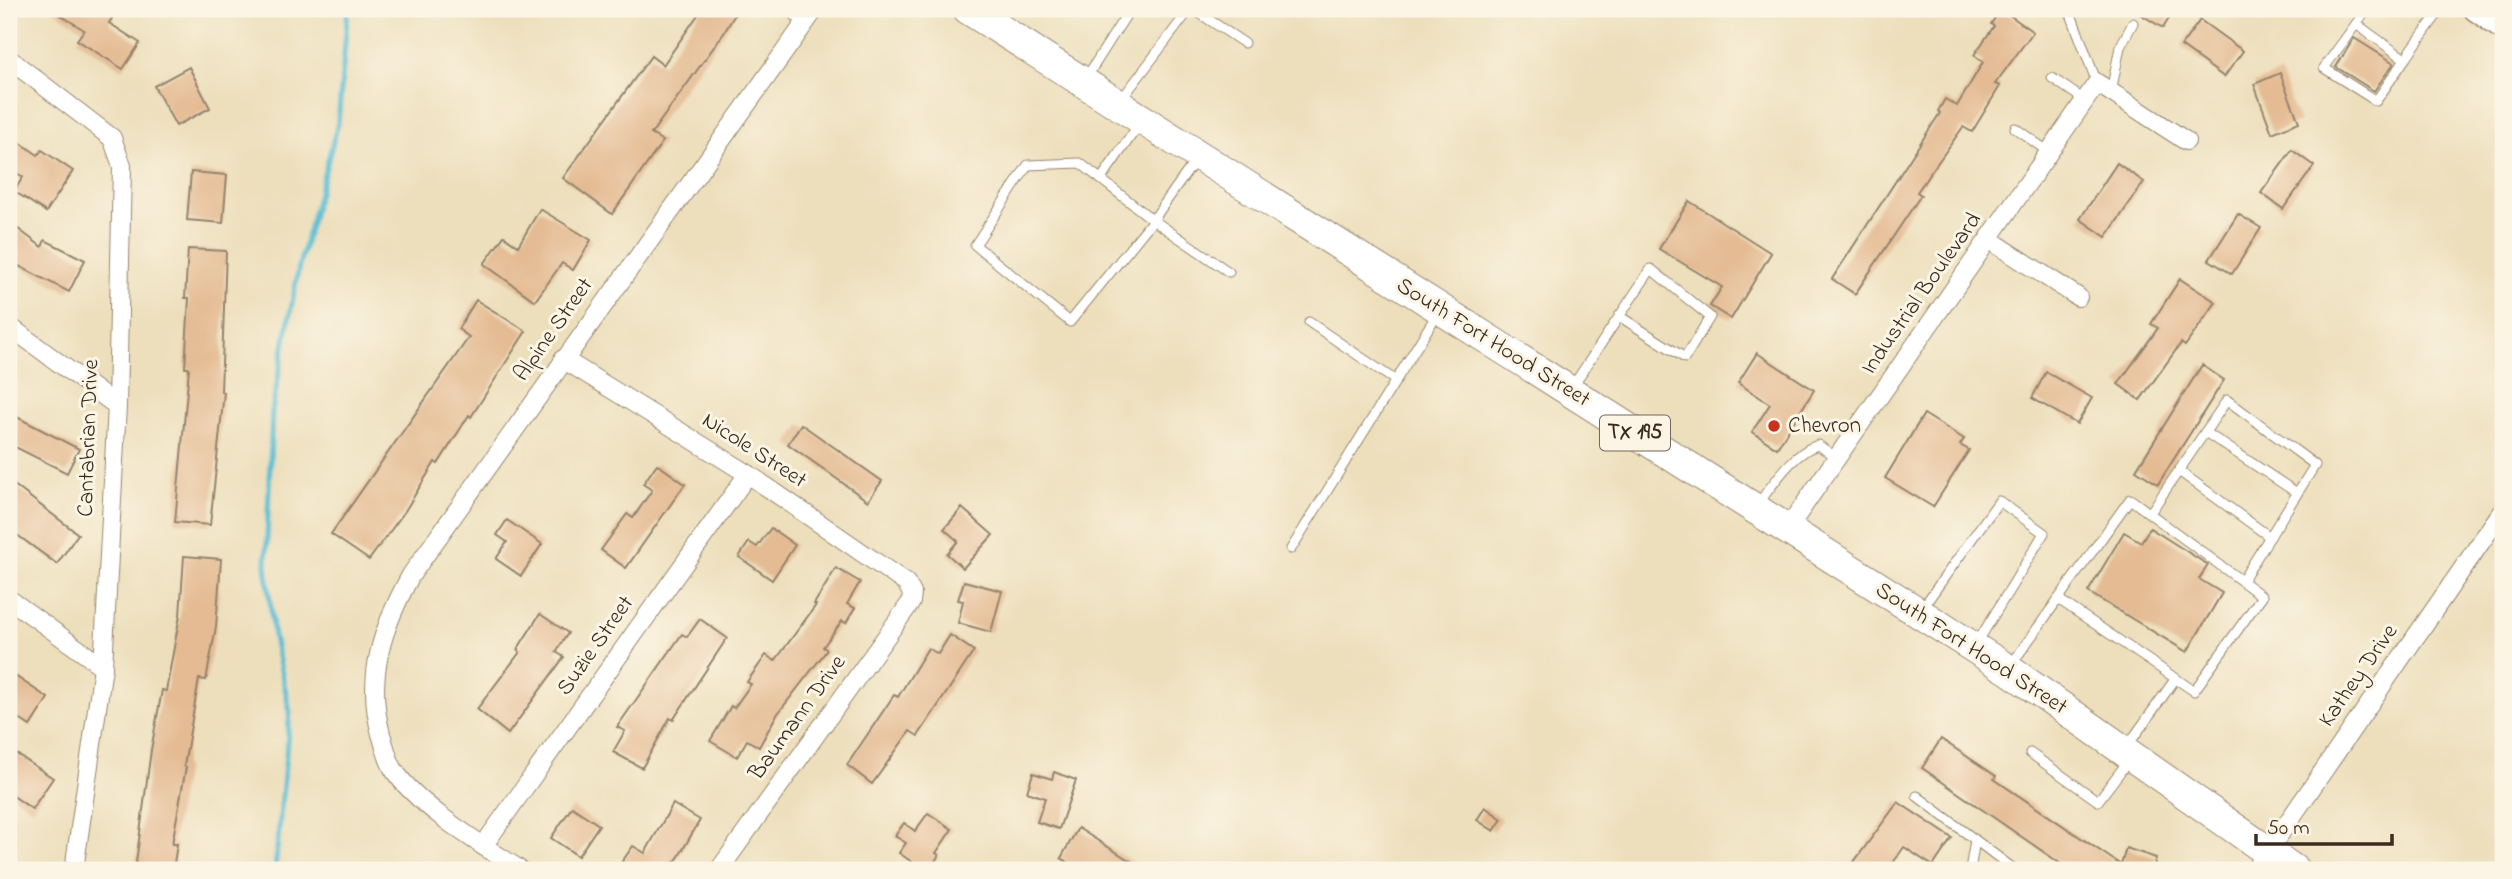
<svg xmlns="http://www.w3.org/2000/svg" width="2512" height="879" font-family="'Indie Flower',sans-serif">
<style>
.lines{fill:none;stroke-linecap:round;stroke-linejoin:round}
.stream{stroke:#57bdd4;stroke-width:5}
.building{fill:#e4bb93}
.lane-casing{stroke:#94846d;stroke-width:11}
.street-casing{stroke:#94846d;stroke-width:20}
.secondary-casing{stroke:#94846d;stroke-width:27}
.highway-casing{stroke:#94846d;stroke-width:32}
.lane{stroke:#fff;stroke-width:9}
.street{stroke:#fff;stroke-width:18}
.secondary{stroke:#fff;stroke-width:24}
.highway{stroke:#fff;stroke-width:30}
.poi-dot{fill:#c8321e;stroke:#fcf5e5;stroke-width:2.5}
.labels{text-anchor:middle;dominant-baseline:central;stroke-width:6;stroke-linejoin:round;paint-order:stroke}
.shield{fill:#fcf5e5;stroke:#75675a;stroke-width:2}
.shield-label{font-size:21px;font-weight:bold;fill:#3b2a1e}
.street-label{font-size:23px;fill:#3b2a1e;stroke:#fcf5e5}
.poi-label{font-size:23px;fill:#3b2a1e;stroke:#fcf5e5;text-anchor:start}
</style>
<rect width="100%" height="100%" fill="#fcf5e5"/>
<filter id="ink" filterUnits="userSpaceOnUse"><feTurbulence type="fractalNoise" baseFrequency=".0143" numOctaves="2"/><feDisplacementMap in="SourceGraphic" scale="14" xChannelSelector="R" yChannelSelector="G"/><feConvolveMatrix kernelMatrix="1 2 1 2 8 2 1 2 1" color-interpolation-filters="sRGB"/></filter>
<filter id="wash" filterUnits="userSpaceOnUse"><feTurbulence type="fractalNoise" baseFrequency=".00686" numOctaves="4" result="noise"/><feDisplacementMap in="SourceGraphic" scale="28" xChannelSelector="R" yChannelSelector="G"/><feGaussianBlur stdDeviation="1.57" result="paint"/><feColorMatrix in="noise" values="0 0 0 0 0 0 0 0 0 0 0 0 0 0 0 0 0 1.4 0 .05"/><feComposite in="paint" operator="in"/></filter>
<g filter="url(#wash)">
<rect width="100%" height="100%" fill="#eddfbc"/>
<g class="lines">
<polyline class="stream" points="275,870 290,712 274,637 266,565 272,411 299,266 338,123 348,9"/>
</g>
<g id="blocks">
<g class="building">
<polygon points="51,9 103,9 114,15 109,23 140,43 123,69 77,40 84,30"/>
<polygon points="702,9 738,9 724,33 651,134 663,141 612,214 563,178 651,56 663,65"/>
<polygon points="2001,9 2033,32 1995,84 2000,86 1972,132 1963,127 1917,192 1921,195 1855,294 1832,279 1940,113 1938,111 1945,99 1957,106 1983,62 1974,55 1994,26 1991,24"/>
<polygon points="2132,9 2175,9 2163,28"/>
<polygon points="2200,20 2243,51 2224,77 2181,46"/>
<polygon points="2354,38 2394,63 2374,91 2336,67"/>
<polygon points="189,67 210,108 176,126 154,86"/>
<polygon points="2280,73 2299,122 2272,133 2254,84"/>
<polygon points="9,135 38,155 42,150 73,171 46,212 14,191 23,177 9,168"/>
<polygon points="2292,150 2314,166 2283,209 2261,193"/>
<polygon points="2117,163 2144,182 2106,237 2080,219"/>
<polygon points="191,172 227,175 223,223 187,220"/>
<polygon points="1689,201 1771,253 1731,319 1710,306 1722,287 1659,249"/>
<polygon points="540,209 591,240 573,270 562,263 535,301 484,264 504,236 518,246"/>
<polygon points="2238,214 2261,228 2232,274 2209,260"/>
<polygon points="9,222 42,247 45,240 85,260 69,292 9,261"/>
<polygon points="188,249 226,251 221,392 224,392 210,525 175,522 189,368 185,368 189,298 185,298"/>
<polygon points="2180,279 2216,302 2185,346 2181,343 2140,400 2118,384 2158,328 2151,324"/>
<polygon points="476,300 526,331 471,417 469,415 438,464 435,462 405,511 369,560 331,534 469,337 458,329"/>
<polygon points="1757,353 1814,390 1777,448 1752,432 1770,404 1738,383"/>
<polygon points="2202,365 2224,380 2158,484 2136,470"/>
<polygon points="2046,372 2092,398 2077,424 2032,398"/>
<polygon points="9,413 79,449 67,473 9,444"/>
<polygon points="1924,414 1964,439 1960,445 1969,450 1933,507 1885,478"/>
<polygon points="801,424 882,481 868,501 788,444"/>
<polygon points="657,464 685,484 626,568 601,550 627,514 633,518 652,490 643,484"/>
<polygon points="9,481 78,534 57,564 9,529"/>
<polygon points="962,508 993,535 963,568 947,554 958,541 944,529"/>
<polygon points="507,520 542,544 521,576 496,559 507,542 497,535"/>
<polygon points="771,528 795,545 772,580 739,557 749,542 757,547"/>
<polygon points="2150,528 2208,565 2199,579 2222,593 2187,652 2088,592 2124,532 2141,542"/>
<polygon points="184,556 221,559 216,627 206,680 199,679 184,766 186,767 172,844 177,844 173,870 135,870 151,750 162,690 166,691 180,615"/>
<polygon points="836,568 860,582 847,604 855,608 846,623 842,621 823,647 827,650 776,716 759,747 747,740 737,757 710,741 731,706 734,708 751,684 747,682 766,655 775,661 816,605 814,604"/>
<polygon points="964,581 1002,591 991,632 958,623 963,601 958,600"/>
<polygon points="540,614 568,633 556,652 564,657 508,734 477,709 520,652 517,650"/>
<polygon points="700,619 727,638 673,720 670,718 642,768 613,752 625,731 617,727 682,634 687,637"/>
<polygon points="950,635 974,651 918,736 910,731 872,784 847,765 894,695 898,697 928,648 938,654"/>
<polygon points="9,672 48,698 30,726 9,712"/>
<polygon points="1941,739 1996,776 1994,779 2121,865 2126,848 2156,858 2153,870 2057,870 2061,864 1922,768"/>
<polygon points="9,749 53,778 32,809 9,793"/>
<polygon points="1054,772 1076,780 1059,829 1037,822 1045,798 1027,792 1033,773 1052,779"/>
<polygon points="1898,802 1952,838 1933,866 1904,847 1888,870 1848,870"/>
<polygon points="673,804 700,820 678,858 667,870 616,870 633,846 645,853"/>
<polygon points="572,807 599,825 578,856 551,838"/>
<polygon points="1485,807 1502,819 1494,831 1477,820"/>
<polygon points="928,813 952,829 936,853 939,855 929,870 924,870 899,853 906,843 895,836 904,823 915,831"/>
<polygon points="1078,828 1100,842 1145,870 1091,870 1080,864 1077,868 1061,858"/>
</g>
</g>
</g>
<g filter="url(#ink)">
<use href="#blocks" fill-opacity="0" stroke="#94846d" stroke-width="2"/>
<g class="lines">
<defs>
<g id="lane">
<polyline points="788,9 804,24"/>
<polyline points="1193,9 1244,43"/>
<polyline points="2069,9 2097,83"/>
<polyline points="2367,9 2356,24 2405,59 2441,9"/>
<polyline points="2356,24 2324,68 2376,101 2405,59"/>
<polyline points="1086,78 1130,9"/>
<polyline points="2052,78 2086,101"/>
<polyline points="2111,92 2120,47 2133,23"/>
<polyline points="1121,100 1190,9"/>
<polyline points="2015,128 2050,153"/>
<polyline points="1197,158 1153,220 1229,272"/>
<polygon points="1080,163 1153,220 1070,322 975,245 1028,165"/>
<polyline points="1101,179 1140,123"/>
<polyline points="1309,322 1396,381"/>
<polyline points="1572,387 1651,269 1710,317 1685,358 1619,316"/>
<polyline points="2205,432 2297,493"/>
<polyline points="2179,471 2270,537"/>
<path d="M1757 505C1773 485 1793 452 1818 445L1837 458"/>
<polyline points="2150,513 2227,400 2315,465 2242,581"/>
<polyline points="1291,549 1439,311"/>
<polyline points="1921,610 1999,501 2044,533 1977,643"/>
<polyline points="2011,665 2130,499 2262,596 2194,691 2058,599"/>
<polyline points="2126,748 2176,678"/>
<polyline points="2030,753 2098,801 2129,760"/>
<polyline points="1917,796 2015,870"/>
<polyline points="1970,870 1975,840"/>
</g>
<g id="street">
<polyline points="9,59 112,138 122,166 117,406 103,667 74,870"/>
<polyline points="1990,240 2078,297"/>
<polyline points="9,326 117,406"/>
<polyline points="563,359 748,474 906,583 912,593 911,602 719,870"/>
<polyline points="1786,531 2097,83 2186,141"/>
<polyline points="9,599 103,667"/>
<polyline points="483,846 748,474"/>
<path d="M520 870C484 846 417 806 394 770 387 759 385 746 381 734 365 676 383 626 411 575L815 9"/>
<polyline points="2255,870 2503,510"/>
</g>
<polyline id="secondary" points="2476,9 2503,28"/>
<polyline id="highway" points="968,9 2009,670 2294,870"/>
</defs>
<use href="#lane" class="lane-casing"/>
<use href="#street" class="street-casing"/>
<use href="#secondary" class="secondary-casing"/>
<use href="#highway" class="highway-casing"/>
<use href="#lane" class="lane"/>
<use href="#street" class="street"/>
<use href="#secondary" class="secondary"/>
<use href="#highway" class="highway"/>
</g>
</g>
<circle class="poi-dot" cx="1774" cy="426" r="7"/>
<g class="labels">
<rect class="shield" x="1600" y="415.5" width="70" height="35" rx="5"/>
<g class="shield-label">
<text x="1635" y="433">TX 195</text>
</g>
<g class="street-label">
<text transform="translate(1922 294) rotate(-55)">Industrial Boulevard</text>
<text transform="translate(554 330) rotate(-55)">Alpine Street</text>
<text transform="translate(1493 343) rotate(32)">South Fort Hood Street</text>
<text transform="translate(89 438) rotate(-88)">Cantabrian Drive</text>
<text transform="translate(754 451) rotate(33)">Nicole Street</text>
<text transform="translate(596 646) rotate(-55)">Suzie Street</text>
<text transform="translate(1971 649) rotate(33)">South Fort Hood Street</text>
<text transform="translate(2359 676) rotate(-55)">Kathey Drive</text>
<text transform="translate(798 718) rotate(-54)">Baumann Drive</text>
</g>
<g class="poi-label">
<text x="1788" y="426">Chevron</text>
</g>
</g>
<rect width="2512" height="879" fill="none" stroke="#fcf5e5" stroke-width="35"/>
<path d="M2256 834v10h136v-10" fill="none" stroke="#3b2a1e" stroke-width="3.5"/>
<text x="2267" y="834" font-size="21" fill="#3b2a1e" stroke="#fcf5e5" stroke-width="5" paint-order="stroke">50 m</text>
</svg>
